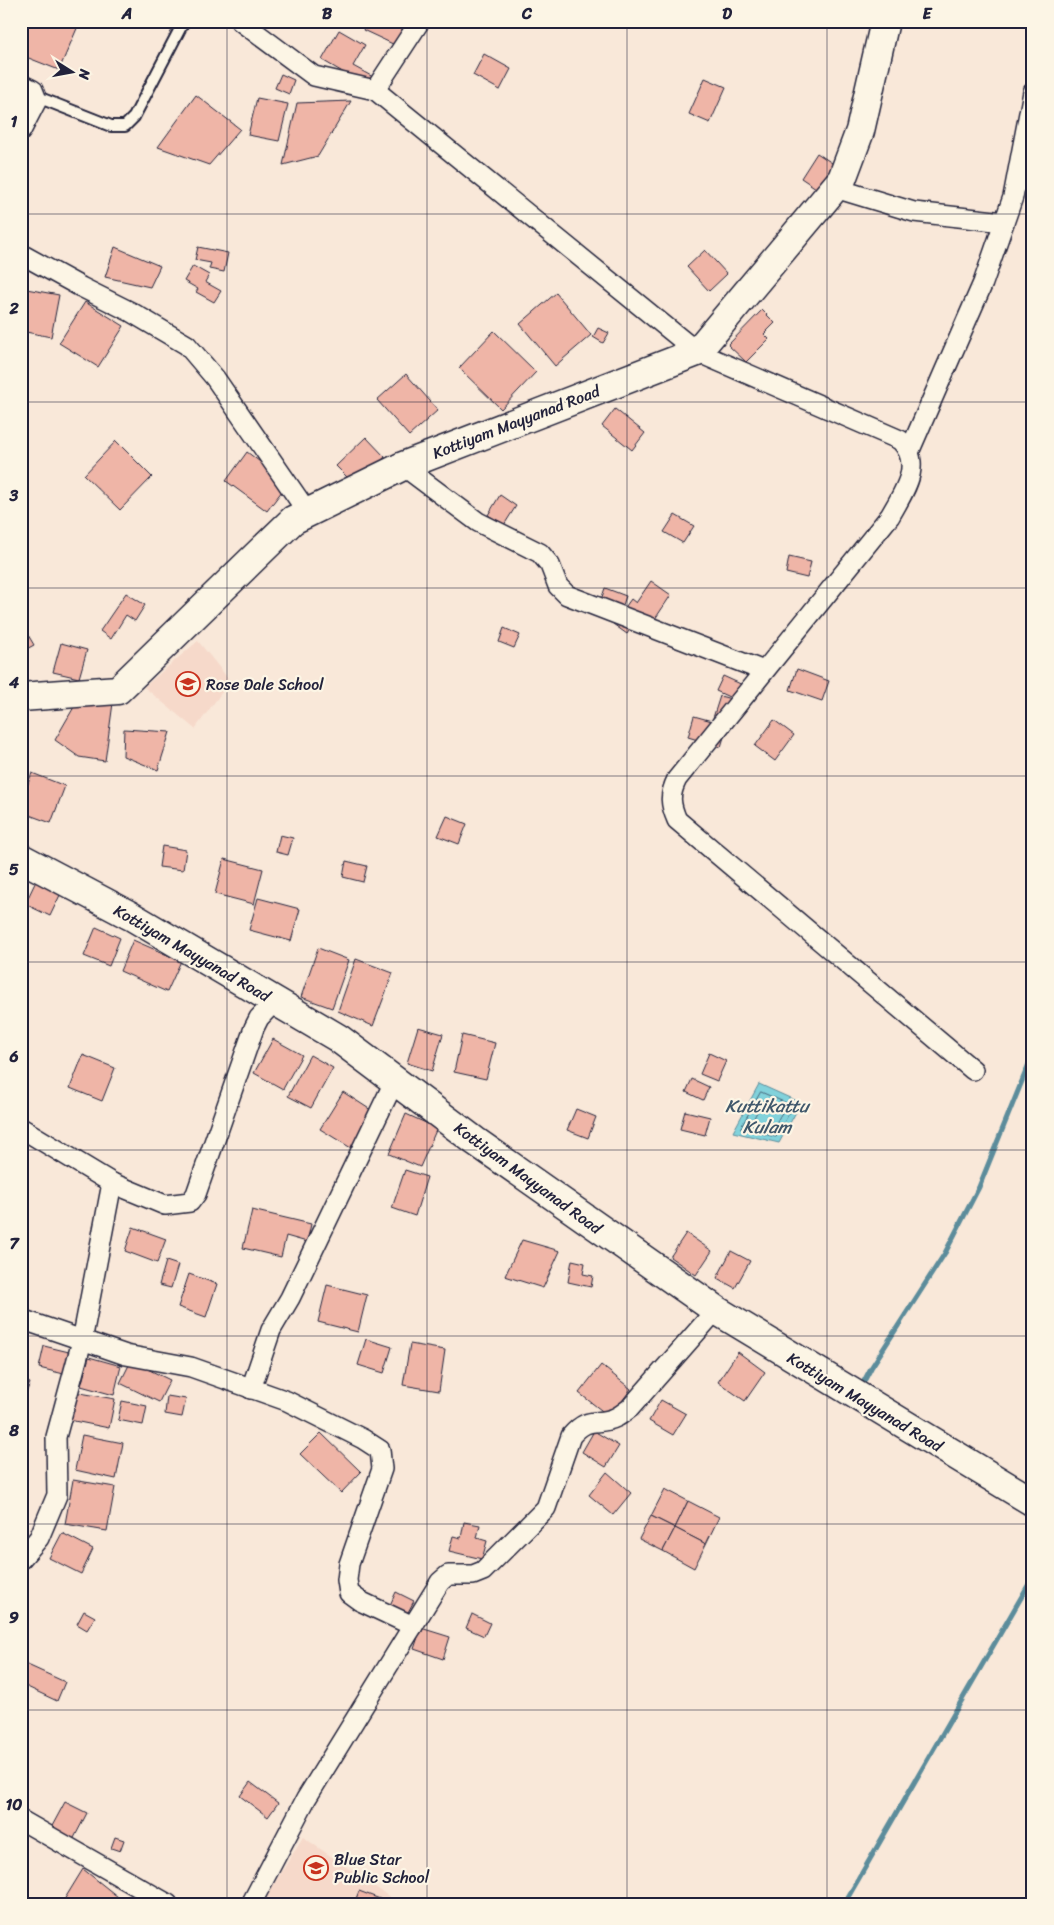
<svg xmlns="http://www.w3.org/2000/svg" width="1054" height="1925" font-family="Sriracha,sans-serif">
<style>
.built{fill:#f6d9ca}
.water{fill:#82d2db;stroke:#5c8c9b}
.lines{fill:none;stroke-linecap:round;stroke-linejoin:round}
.shore{stroke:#48687b;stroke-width:1}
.stream{stroke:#5c8c9b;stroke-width:5}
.building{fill:#efb5a7;stroke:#22223b}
.lane-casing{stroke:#22223b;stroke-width:14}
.street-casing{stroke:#22223b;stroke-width:22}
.secondary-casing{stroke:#22223b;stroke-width:31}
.lane{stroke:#fcf5e5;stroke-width:10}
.street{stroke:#fcf5e5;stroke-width:19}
.secondary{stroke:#fcf5e5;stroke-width:28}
.grid{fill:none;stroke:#22223b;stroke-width:1;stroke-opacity:0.55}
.labels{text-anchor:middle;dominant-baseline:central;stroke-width:4.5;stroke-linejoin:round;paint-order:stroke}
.street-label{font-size:16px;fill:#22223b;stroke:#fcf5e5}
.poi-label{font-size:16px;fill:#22223b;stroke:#fcf5e5;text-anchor:start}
.water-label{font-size:18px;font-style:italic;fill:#3f576b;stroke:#fcf5e5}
.neatline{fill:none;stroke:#22223b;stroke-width:2}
.grid-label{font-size:16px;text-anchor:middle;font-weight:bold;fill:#22223b}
</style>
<rect width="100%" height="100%" fill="#f9e8d9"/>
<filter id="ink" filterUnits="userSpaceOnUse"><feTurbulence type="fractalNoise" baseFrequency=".02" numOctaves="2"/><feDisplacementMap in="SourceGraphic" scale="10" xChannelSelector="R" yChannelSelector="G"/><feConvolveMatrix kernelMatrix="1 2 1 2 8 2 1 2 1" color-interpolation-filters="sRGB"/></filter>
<g filter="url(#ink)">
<g class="built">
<polygon points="198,641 230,681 195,729 144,687"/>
<polygon points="303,1837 394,1900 391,1904 262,1904"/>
</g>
<polygon class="water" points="759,1084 801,1103 779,1143 733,1132"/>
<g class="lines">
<g class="shore">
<polygon points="761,1092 793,1106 776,1137 741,1128"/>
<polygon points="764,1100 784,1109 772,1130 751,1124"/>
</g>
<g class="stream">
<polyline points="866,1387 862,1385 871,1368 945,1253 979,1187 1033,1054"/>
<polyline points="844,1904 1033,1577"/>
</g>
</g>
<g class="building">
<polygon points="21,21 66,21 78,26 59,70 21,55"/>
<polygon points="367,21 397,21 404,25 395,45 363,30"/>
<polygon points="339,30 365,45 353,66 384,83 365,85 322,60"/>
<polygon points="484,54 511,69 500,90 473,75"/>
<polygon points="281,74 294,80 289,94 275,88"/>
<polygon points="705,78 726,87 710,123 689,114"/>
<polygon points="196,95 240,129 209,165 158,147"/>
<polygon points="257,98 288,104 279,141 248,135"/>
<polygon points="351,101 318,156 283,165 297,103"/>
<polygon points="817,153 835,165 819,190 801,178"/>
<polygon points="115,247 160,266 150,287 105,277"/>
<polygon points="198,247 228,253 224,272 209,269 211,263 195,260"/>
<polygon points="705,250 727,274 709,291 687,267"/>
<polygon points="193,266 209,275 205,282 221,291 214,302 196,292 198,289 184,281"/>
<polygon points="21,288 59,295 51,337 21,331"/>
<polygon points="556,293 591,335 555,366 520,324"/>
<polygon points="85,302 124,326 98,367 59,343"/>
<polygon points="762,310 775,323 764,334 769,339 746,362 728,345"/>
<polygon points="598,328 609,333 603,343 593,337"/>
<polygon points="494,331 536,372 501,409 459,368"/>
<polygon points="406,374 438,410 409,436 377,400"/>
<polygon points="615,409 645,433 632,450 602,426"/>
<polygon points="366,437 385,457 355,485 336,466"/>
<polygon points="116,441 152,477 120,510 84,475"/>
<polygon points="247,452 288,483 267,511 226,481"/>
<polygon points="500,495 516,506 504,525 488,515"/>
<polygon points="675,515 694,526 683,543 664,532"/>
<polygon points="789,557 811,562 807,578 786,573"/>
<polygon points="651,581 671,595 651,625 639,616 627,634 613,624 631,599 636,603"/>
<polygon points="605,588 626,596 620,614 599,606"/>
<polygon points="126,593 145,605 135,621 126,615 111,639 100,631"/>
<polygon points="21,623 34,645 21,652"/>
<polygon points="504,628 520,635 514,648 499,642"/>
<polygon points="61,643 87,650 79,678 53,672"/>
<polygon points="797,669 829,681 822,701 790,690"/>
<polygon points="723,676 745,686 738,701 716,691"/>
<polygon points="720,696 735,700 721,747 688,737 694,716 712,721"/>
<polygon points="113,703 105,761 79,757 55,740 74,707"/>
<polygon points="774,720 794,735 775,761 755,746"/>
<polygon points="124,729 170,732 158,770 123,756"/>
<polygon points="32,773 65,786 51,823 21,812 21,802"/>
<polygon points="447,816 467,824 459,844 438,836"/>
<polygon points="280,835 293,838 288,855 276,852"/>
<polygon points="162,846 186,850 183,870 159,867"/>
<polygon points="224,859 263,869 254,904 215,894"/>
<polygon points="346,861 367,866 363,882 343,877"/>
<polygon points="36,881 61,893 50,916 25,904"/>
<polygon points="258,898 300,909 291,941 249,930"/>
<polygon points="96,927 120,938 109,966 84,956"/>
<polygon points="133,940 181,961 167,992 120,971"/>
<polygon points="318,948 349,960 332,1008 301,997"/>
<polygon points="356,959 393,973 373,1026 338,1011"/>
<polygon points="418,1027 443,1034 432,1071 407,1063"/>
<polygon points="462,1035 495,1043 486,1079 454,1072"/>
<polygon points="273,1039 302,1055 283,1089 254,1073"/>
<polygon points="709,1053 726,1061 717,1081 700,1074"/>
<polygon points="83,1055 115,1068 102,1101 70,1088"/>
<polygon points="310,1055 333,1068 311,1108 288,1096"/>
<polygon points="692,1079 709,1087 703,1100 686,1092"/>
<polygon points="343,1092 374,1112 351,1148 320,1129"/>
<polygon points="576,1109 596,1117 588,1138 567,1130"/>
<polygon points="685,1111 710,1117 705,1135 680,1129"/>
<polygon points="406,1114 437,1128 420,1167 389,1154"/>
<polygon points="405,1170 427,1177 415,1216 392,1208"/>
<polygon points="252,1210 311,1224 307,1242 286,1236 281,1257 243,1248"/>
<polygon points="133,1227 166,1239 157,1263 125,1251"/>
<polygon points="686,1233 712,1251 696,1275 670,1257"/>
<polygon points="522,1240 560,1251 543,1288 505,1276"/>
<polygon points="731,1251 750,1261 735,1288 717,1278"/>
<polygon points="572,1260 585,1263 583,1274 593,1276 591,1287 568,1282"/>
<polygon points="166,1261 178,1265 171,1288 159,1285"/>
<polygon points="189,1274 217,1284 206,1317 178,1307"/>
<polygon points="327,1285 367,1295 358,1332 318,1322"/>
<polygon points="366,1339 392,1347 384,1373 358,1365"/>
<polygon points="410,1344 445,1350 439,1391 403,1385"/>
<polygon points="44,1346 69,1352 64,1374 39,1368"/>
<polygon points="738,1352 765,1372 745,1401 718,1382"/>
<polygon points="89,1357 121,1366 114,1395 81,1386"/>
<polygon points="131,1361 170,1380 159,1402 120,1383"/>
<polygon points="601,1365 631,1389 610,1417 579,1393"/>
<polygon points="21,1380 30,1383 21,1406"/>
<polygon points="74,1392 115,1399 109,1428 69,1420"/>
<polygon points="167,1396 186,1399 182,1417 165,1414"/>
<polygon points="661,1400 686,1414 673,1435 649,1421"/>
<polygon points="122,1401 147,1406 143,1425 118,1420"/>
<polygon points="594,1431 619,1446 606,1467 582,1452"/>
<polygon points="321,1433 361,1472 341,1493 300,1454"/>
<polygon points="82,1435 123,1443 116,1479 75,1470"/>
<polygon points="607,1472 631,1493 613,1515 589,1495"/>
<polygon points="73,1480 115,1487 107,1531 65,1524"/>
<polygon points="665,1489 688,1501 675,1528 651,1516"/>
<polygon points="688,1501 719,1517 706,1544 675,1528"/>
<polygon points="651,1516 675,1528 663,1551 639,1539"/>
<polygon points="464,1522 480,1525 477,1538 487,1541 482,1559 449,1551 453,1536 461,1538"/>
<polygon points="675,1528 706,1544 694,1568 663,1551"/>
<polygon points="62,1533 93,1549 81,1574 49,1558"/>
<polygon points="396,1592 414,1601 407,1614 390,1605"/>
<polygon points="84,1611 95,1617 87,1630 77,1624"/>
<polygon points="472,1614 490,1623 484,1636 466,1628"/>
<polygon points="421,1628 450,1637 443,1659 414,1649"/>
<polygon points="21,1662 65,1682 57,1701 21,1684"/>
<polygon points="250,1782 278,1803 268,1817 240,1796"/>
<polygon points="65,1802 87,1813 73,1840 51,1828"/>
<polygon points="115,1837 124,1840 120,1851 111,1848"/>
<polygon points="83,1869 123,1901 121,1904 69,1904 64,1900"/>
<polygon points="359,1891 380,1899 379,1904 354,1904"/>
</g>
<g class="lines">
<defs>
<polyline id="lane" points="35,96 111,126 125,126 134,117 184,21"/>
<g id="street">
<path d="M240 21 314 76 375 90 697 352 900 440C924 464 904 491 890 516L677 779C669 795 670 804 677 820L973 1070"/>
<polyline points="21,84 33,90 37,100 21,131"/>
<polyline points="375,90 420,21"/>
<polyline points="835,188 914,212 1004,222"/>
<polyline points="21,254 81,287 131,312 187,345 215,378 308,513"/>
<polyline points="910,450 983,283 1013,197 1033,92"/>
<polyline points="403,466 478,522 540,553 550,565 558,586 567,595 764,671"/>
<polyline points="21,1128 112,1183"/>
<polyline points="21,1319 126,1355 191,1367 287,1401 363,1439 380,1450 382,1469 349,1564 347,1580 349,1593 360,1601 413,1626"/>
<polyline points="251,1389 271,1330 290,1298 395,1080"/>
<polyline points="21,1559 39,1538 57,1495 56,1437 82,1341 112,1183 165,1205 190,1202 196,1194 254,1028 259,1018 275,1001"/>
<polyline points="21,1820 168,1904"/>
<path d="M251 1904 306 1799 440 1582 448 1575H473L483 1571 546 1508 571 1436C590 1414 597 1427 617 1417 621 1415 626 1411 630 1408L716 1310"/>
</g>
<g id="secondary">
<polyline points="21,697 118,690 293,520 403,466 697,352 842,179 860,131 885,21"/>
<polyline points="21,858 131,916 338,1038 475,1141 716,1310 1033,1502"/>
</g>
</defs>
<use href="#lane" class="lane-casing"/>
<use href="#street" class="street-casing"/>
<use href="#secondary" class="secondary-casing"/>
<use href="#lane" class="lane"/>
<use href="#street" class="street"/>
<use href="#secondary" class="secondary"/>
</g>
</g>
<path class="grid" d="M227 21V1904M427 21V1904M627 21V1904M827 21V1904M21 214H1033M21 402H1033M21 588H1033M21 776H1033M21 962H1033M21 1150H1033M21 1336H1033M21 1524H1033M21 1710H1033"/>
<defs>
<symbol id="school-ring" viewBox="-11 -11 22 22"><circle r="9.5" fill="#fcf5e5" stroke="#c8321e" stroke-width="1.5"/><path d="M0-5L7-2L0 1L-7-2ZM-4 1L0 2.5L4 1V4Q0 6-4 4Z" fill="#c8321e"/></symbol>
</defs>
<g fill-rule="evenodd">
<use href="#school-ring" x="174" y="670" width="28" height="28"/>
<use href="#school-ring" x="302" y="1854" width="28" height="28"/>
</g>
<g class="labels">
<g class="street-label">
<text transform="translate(516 422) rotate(-21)">Kottiyam Mayyanad Road</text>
<text transform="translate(192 953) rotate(30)">Kottiyam Mayyanad Road</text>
<text transform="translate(528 1178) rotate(36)">Kottiyam Mayyanad Road</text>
<text transform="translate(865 1402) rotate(31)">Kottiyam Mayyanad Road</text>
</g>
<g class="poi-label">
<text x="206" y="684">Rose Dale School</text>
<text x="334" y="1859">Blue Star<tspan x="334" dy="18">Public School</tspan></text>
</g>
<g class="water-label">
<text x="767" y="1106">Kuttikattu<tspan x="767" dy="21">Kulam</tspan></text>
</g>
</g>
<rect width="1054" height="1925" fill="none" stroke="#fcf5e5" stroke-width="55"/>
<g transform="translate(72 72) rotate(101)" stroke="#fcf5e5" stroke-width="4" paint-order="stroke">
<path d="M0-4L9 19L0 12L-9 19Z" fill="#22223b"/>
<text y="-8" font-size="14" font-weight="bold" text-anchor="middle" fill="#22223b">N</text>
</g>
<rect x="28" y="28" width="998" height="1870" class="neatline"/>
<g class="grid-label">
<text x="127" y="19">A</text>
<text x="327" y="19">B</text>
<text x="527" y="19">C</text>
<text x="727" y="19">D</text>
<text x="927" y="19">E</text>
<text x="14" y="127">1</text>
<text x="14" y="314">2</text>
<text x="14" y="501">3</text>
<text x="14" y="688">4</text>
<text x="14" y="875">5</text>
<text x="14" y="1062">6</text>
<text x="14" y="1249">7</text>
<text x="14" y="1436">8</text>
<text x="14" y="1623">9</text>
<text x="14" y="1810">10</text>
</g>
</svg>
